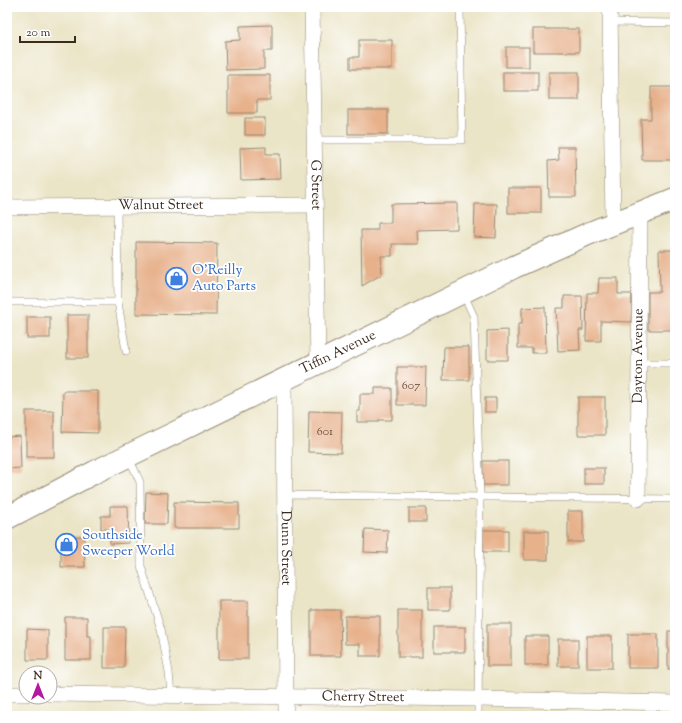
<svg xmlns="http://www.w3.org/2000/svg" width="682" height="723" font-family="'Sorts Mill Goudy',serif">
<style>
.building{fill:#e7b18b}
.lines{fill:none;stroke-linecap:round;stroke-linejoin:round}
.lane-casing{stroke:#938873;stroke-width:8}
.street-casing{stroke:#938873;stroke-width:16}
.highway-casing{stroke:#938873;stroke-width:24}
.lane{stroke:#fff;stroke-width:7}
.street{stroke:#fff;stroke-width:15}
.highway{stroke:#fff;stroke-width:22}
.labels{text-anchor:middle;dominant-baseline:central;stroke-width:3.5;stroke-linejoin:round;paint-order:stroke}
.number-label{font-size:12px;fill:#664c39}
.street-label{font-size:14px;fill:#3b2a1e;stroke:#fff}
.shop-label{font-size:14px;fill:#366cbe;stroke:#fff;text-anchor:start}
</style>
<rect width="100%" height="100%" fill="#fff"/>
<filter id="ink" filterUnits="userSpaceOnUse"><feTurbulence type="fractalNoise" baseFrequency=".025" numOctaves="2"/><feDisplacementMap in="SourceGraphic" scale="8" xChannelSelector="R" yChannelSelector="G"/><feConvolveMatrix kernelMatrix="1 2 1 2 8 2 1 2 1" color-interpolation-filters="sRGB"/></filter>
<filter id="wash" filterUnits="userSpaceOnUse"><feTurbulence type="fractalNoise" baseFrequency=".012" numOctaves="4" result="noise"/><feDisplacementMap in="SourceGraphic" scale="16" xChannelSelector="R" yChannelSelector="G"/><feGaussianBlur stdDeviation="0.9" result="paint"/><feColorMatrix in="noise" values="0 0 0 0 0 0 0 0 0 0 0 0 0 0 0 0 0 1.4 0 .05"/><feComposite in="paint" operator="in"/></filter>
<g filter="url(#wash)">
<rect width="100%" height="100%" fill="#ebe5c8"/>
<g id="blocks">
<g class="building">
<polygon points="272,25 272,51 264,51 264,69 226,70 225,41 240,40 240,26"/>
<rect x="533" y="29" width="46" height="23"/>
<polygon points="359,40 392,40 392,69 350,69 350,57 359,57"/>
<rect x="506" y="47" width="23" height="20"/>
<rect x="503" y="72" width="35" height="19"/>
<rect x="549" y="72" width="30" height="28"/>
<polygon points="228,75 270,75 270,100 257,100 257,113 228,113"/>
<polygon points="651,87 674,87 675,160 642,160 641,119 651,119"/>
<rect x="348" y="110" width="40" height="24"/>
<rect x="245" y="118" width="20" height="17"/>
<polygon points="266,147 266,154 280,154 281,179 241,180 240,148"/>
<polygon points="558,147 575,147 576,197 549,197 548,161 559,160"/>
<rect x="508" y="188" width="33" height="25"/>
<polygon points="457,203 457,229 417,230 418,244 392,244 392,256 381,256 382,274 362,286 361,230 378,230 378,223 391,223 391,204"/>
<polygon points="475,204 497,204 496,238 474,237"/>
<polygon points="136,242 217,243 216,315 136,314"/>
<polygon points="659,250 675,250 675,330 648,330 648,292 660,292"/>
<polygon points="599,278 618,278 618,294 632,294 631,322 601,321 601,341 586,341 587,293 598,293"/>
<polygon points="564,296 582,296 583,330 579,330 580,350 558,351 556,308 564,308"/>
<polygon points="545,307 546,353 532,353 532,348 518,348 518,324 522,324 522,308"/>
<rect x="67" y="315" width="21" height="43"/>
<rect x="27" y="317" width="23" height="21"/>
<polygon points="508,330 508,360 487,360 487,331"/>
<polygon points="444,347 469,347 469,380 443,380"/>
<polygon points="397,367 426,367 425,405 397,405"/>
<polygon points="375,388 392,388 392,420 378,420 378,422 357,422 357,411 360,411 360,394 375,394"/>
<polygon points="63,391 98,391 98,433 62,432"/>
<rect x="578" y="397" width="27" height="38"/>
<rect x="485" y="398" width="11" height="14"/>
<rect x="26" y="411" width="28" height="46"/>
<polygon points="309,411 342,412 341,453 308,452"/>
<polygon points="20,436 21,468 7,469 7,437"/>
<rect x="483" y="461" width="25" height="24"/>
<rect x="584" y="468" width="20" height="16"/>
<polygon points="146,492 168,493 167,524 145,524"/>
<polygon points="174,502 239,503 239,528 174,528"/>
<polygon points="110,506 128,506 129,543 110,544 110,529 101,529 101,516 110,516"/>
<rect x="409" y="508" width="17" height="14"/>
<rect x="568" y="511" width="15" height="31"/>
<polygon points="365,529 388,530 387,553 364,552"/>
<rect x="483" y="530" width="25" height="22"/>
<rect x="524" y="531" width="24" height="29"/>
<polygon points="84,536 85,567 61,567 61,537"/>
<rect x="428" y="588" width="22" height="22"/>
<rect x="219" y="601" width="29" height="58"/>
<polygon points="311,610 340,610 341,656 311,656"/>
<rect x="398" y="610" width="24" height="47"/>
<polygon points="345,616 380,616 380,656 360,656 360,644 345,644"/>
<polygon points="65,617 87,617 87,636 91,636 91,660 65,660"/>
<rect x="487" y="624" width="24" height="42"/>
<polygon points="104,627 125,627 124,668 104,668"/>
<rect x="434" y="627" width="31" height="25"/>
<polygon points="27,629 48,630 48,660 27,660"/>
<rect x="668" y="631" width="7" height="38"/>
<rect x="628" y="634" width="30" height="34"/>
<rect x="525" y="636" width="23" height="29"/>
<rect x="587" y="636" width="25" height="32"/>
<rect x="558" y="639" width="20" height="27"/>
</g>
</g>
</g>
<g filter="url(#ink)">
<use href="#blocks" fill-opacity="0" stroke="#938873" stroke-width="1"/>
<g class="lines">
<defs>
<g id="lane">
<polyline points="610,22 675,23"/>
<polyline points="314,140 462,140 460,7"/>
<polyline points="464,295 474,317 480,497 478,716"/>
<polyline points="7,302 118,302 117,206"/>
<polyline points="118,302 126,351"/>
<polyline points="639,363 675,363"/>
<polyline points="129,458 140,482 141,566 161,629 169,672 171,695"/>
<polyline points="285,495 675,499"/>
</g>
<g id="street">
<path id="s1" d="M312 7 318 363"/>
<polyline points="610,7 613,224"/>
<path id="s2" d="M7 207 315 205"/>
<path id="s3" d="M284 379 286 716"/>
<path id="s4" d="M638 499 640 213"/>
<polyline points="7,694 26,694"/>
<path id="s5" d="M50 694 478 699 675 703"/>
</g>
<g id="highway">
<path id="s6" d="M7 518 95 472 514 267 590 233 675 199"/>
</g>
</defs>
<use href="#lane" class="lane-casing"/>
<use href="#street" class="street-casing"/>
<use href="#highway" class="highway-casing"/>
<use href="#lane" class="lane"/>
<use href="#street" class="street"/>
<use href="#highway" class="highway"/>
</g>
</g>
<defs>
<symbol id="shop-ring" viewBox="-11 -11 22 22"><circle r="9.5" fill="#fff" stroke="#3f7fe0" stroke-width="1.5"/><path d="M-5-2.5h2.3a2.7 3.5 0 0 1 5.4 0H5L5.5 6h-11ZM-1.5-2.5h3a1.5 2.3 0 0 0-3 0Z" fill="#3f7fe0"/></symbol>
</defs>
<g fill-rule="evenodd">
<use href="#shop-ring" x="164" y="266" width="25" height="25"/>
<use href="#shop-ring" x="54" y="532" width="25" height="25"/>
</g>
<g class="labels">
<g class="number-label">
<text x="411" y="386">607</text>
<text x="325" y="432">601</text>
</g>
<g class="street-label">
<text stroke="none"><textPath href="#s1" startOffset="178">G Street</textPath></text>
<text stroke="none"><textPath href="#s2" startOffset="154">Walnut Street</textPath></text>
<text stroke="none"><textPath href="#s6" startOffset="370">Tiffin Avenue</textPath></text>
<text stroke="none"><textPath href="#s4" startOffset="143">Dayton Avenue</textPath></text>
<text stroke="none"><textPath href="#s3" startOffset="169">Dunn Street</textPath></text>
<text stroke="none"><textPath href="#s5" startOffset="313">Cherry Street</textPath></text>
</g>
<g class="shop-label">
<text x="192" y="271">O'Reilly<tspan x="192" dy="16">Auto Parts</tspan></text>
<text x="82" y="536">Southside<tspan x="82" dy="16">Sweeper World</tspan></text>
</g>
</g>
<rect width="682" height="723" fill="none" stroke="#fff" stroke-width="24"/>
<g transform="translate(38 685)"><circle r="19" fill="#ffffff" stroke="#b1aaa5"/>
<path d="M0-3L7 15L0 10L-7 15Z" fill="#b5179e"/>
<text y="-6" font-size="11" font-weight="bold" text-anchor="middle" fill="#3b2a1e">N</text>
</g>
<path d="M20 36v6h55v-6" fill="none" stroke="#3b2a1e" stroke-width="2"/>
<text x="26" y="36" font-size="12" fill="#3b2a1e" stroke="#ffffff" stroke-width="3" paint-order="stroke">20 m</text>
</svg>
